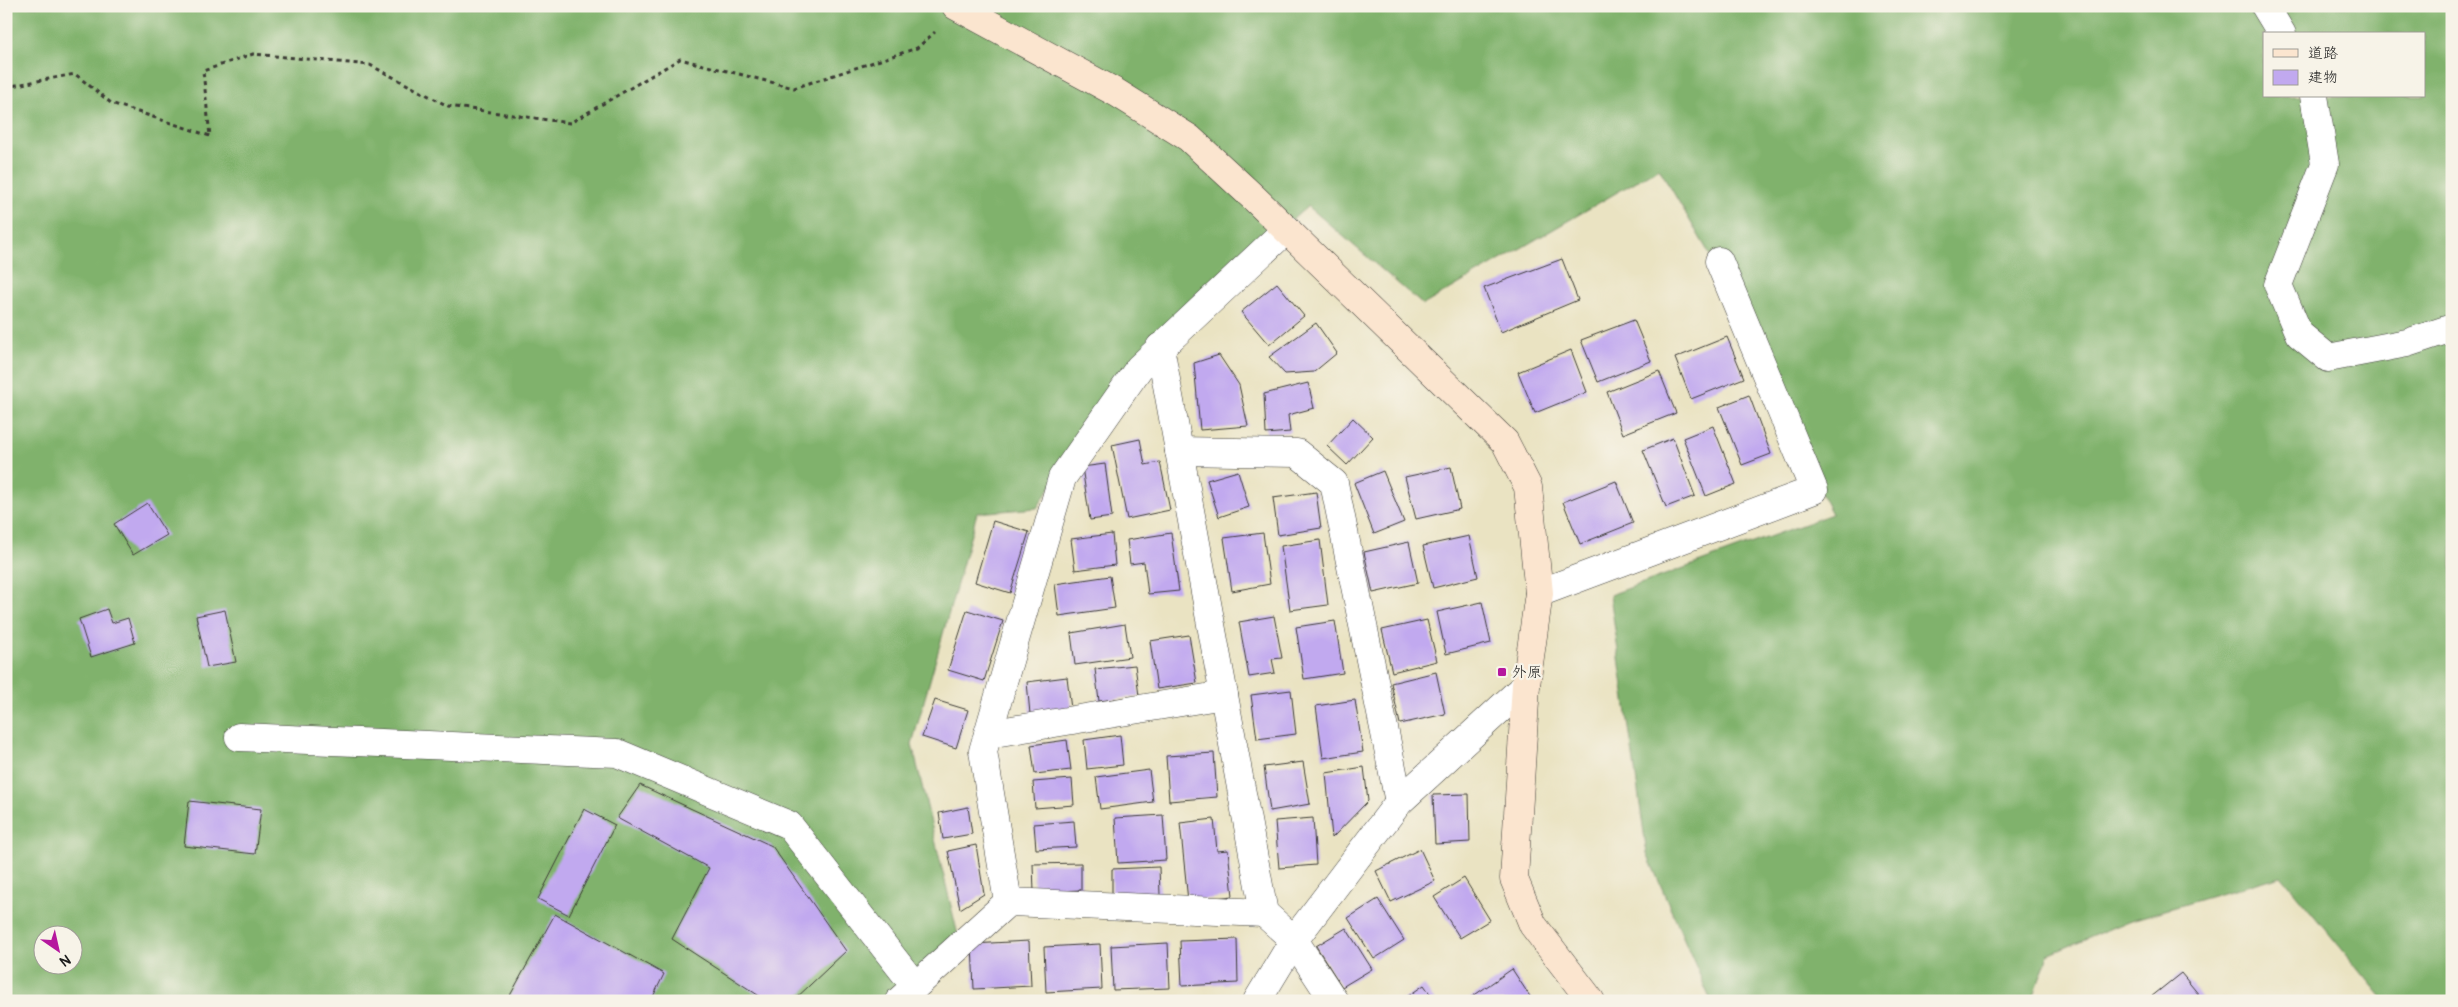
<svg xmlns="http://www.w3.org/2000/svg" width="2458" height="1007" font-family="Pangolin,'Klee One',sans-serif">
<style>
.forest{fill:#80b26c;stroke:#4e6744;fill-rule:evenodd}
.building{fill:#c1a9ef}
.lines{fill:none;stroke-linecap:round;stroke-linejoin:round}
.street-casing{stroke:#3b3a35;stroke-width:29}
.secondary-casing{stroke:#3b3a35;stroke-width:29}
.path{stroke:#3b3a35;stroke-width:3;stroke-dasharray:4 4;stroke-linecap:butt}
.street{stroke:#fff;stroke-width:28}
.secondary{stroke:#fbe5cf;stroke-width:28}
.poi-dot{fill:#b5179e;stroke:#f7f3e8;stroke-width:2}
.labels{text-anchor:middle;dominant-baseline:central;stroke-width:4.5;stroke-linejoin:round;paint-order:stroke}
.poi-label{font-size:15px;fill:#1c1c1c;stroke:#f7f3e8;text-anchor:start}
</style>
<rect width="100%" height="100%" fill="#f7f3e8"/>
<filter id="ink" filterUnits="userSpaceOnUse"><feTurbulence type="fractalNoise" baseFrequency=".02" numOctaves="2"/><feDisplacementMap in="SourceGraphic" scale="10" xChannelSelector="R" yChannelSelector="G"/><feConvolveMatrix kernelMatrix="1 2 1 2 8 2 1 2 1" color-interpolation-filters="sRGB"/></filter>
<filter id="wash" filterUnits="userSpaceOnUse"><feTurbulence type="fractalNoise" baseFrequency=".0096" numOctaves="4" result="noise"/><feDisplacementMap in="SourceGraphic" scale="20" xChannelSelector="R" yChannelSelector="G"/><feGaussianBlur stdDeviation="1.12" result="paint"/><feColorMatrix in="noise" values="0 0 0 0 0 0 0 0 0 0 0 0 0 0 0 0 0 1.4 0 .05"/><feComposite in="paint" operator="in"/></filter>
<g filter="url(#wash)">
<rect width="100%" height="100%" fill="#eae3c2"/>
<path class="forest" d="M6 6H2452V1001H2385L2281 876 2128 921 2048 955 2032 1001H1711L1647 854 1610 595 1832 514 1786 425 1730 289 1659 168 1423 305 1308 206 1135 356 1037 508 977 513 912 744 958 935 888 1001H6ZM2264 34H2424V96H2264ZM42 934H72V964H42Z"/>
<g id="blocks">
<g class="building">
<polygon points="1562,259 1578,300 1501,332 1484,288"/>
<polygon points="1277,283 1304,316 1269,345 1241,312"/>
<polygon points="1634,320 1651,361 1598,382 1581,340"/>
<polygon points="1316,323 1337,353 1314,372 1285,374 1269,357"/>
<polygon points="1727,337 1744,378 1691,399 1675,358"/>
<polygon points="1571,350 1587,392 1535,413 1518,372"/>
<polygon points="1219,355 1239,385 1248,426 1200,430 1194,363"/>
<polygon points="1659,371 1676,413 1623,434 1607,392"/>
<polygon points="1308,383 1314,408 1288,415 1290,432 1266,434 1264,394"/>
<polygon points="1749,395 1771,454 1742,465 1719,407"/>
<polygon points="1353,418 1373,437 1347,465 1327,446"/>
<polygon points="1713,426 1736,484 1706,496 1683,438"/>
<polygon points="1673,438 1695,496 1666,507 1643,450"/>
<polygon points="1140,439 1145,465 1160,462 1170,510 1127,519 1112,445"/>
<polygon points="1105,464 1112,517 1090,520 1082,467"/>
<polygon points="1451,467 1460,509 1416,519 1405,477"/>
<polygon points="1238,471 1249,507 1219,517 1207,480"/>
<polygon points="1383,471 1404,522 1374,534 1354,483"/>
<polygon points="1616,481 1633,523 1580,544 1563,502"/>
<polygon points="1316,492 1321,528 1278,535 1273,498"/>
<polygon points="147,503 167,535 133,555 114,524"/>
<polygon points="993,521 1029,532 1010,593 975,582"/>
<polygon points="1171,533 1179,591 1148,594 1144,562 1130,564 1127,540"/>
<polygon points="1263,533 1270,584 1232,591 1224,538"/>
<polygon points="1112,534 1115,565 1075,570 1071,539"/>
<polygon points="1469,536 1478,577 1433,588 1423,546"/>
<polygon points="1320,540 1328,605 1290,610 1281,546"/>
<polygon points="1409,542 1418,583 1373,593 1364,552"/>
<polygon points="1110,576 1115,608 1059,616 1055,584"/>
<polygon points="1482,602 1491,643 1446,654 1437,612"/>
<polygon points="107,609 112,623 128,618 135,643 91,657 79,619"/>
<polygon points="225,610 236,662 207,667 196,616"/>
<polygon points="967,610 1003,621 984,681 948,670"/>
<polygon points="1274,616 1282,658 1272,659 1275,673 1249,677 1239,622"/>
<polygon points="1427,620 1437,661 1392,672 1382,630"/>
<polygon points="1335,621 1343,673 1304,679 1296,627"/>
<polygon points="1125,624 1130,657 1075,665 1071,633"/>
<polygon points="1189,635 1197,683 1157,689 1150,641"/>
<polygon points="1135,665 1139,696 1099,701 1095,669"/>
<polygon points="1436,672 1445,714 1400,724 1391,683"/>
<polygon points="1067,677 1071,709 1030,714 1027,682"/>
<polygon points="1291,690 1296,734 1257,739 1251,695"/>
<polygon points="935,700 968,710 956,748 922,737"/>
<polygon points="1355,700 1363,752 1323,758 1316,706"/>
<polygon points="1120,735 1123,765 1087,769 1084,740"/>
<polygon points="1067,740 1071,770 1035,774 1031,745"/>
<polygon points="1214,753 1217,797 1169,801 1166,756"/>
<polygon points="1303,762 1310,804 1270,811 1264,767"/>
<polygon points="1364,767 1368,801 1332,838 1326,773"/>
<polygon points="1149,770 1153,802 1100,809 1096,777"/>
<polygon points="1072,779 1074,805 1035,808 1033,782"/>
<polygon points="640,785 772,846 846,951 793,1001 767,1001 672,939 709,868 617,818"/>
<polygon points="1469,794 1470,842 1435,844 1433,795"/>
<polygon points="189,801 261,809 255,854 184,846"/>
<polygon points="968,807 972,834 943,839 939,813"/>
<polygon points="584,809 615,825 569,915 538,899"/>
<polygon points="1163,815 1166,860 1118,863 1115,818"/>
<polygon points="1313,818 1316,865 1279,868 1275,821"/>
<polygon points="1214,819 1217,851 1228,850 1233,896 1188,901 1180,823"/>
<polygon points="1074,821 1076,847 1036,849 1034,824"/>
<polygon points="976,845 984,894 960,909 948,851"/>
<polygon points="1420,849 1435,881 1391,902 1376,871"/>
<polygon points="1081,863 1081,890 1034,892 1033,864"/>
<polygon points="1159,867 1160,895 1112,896 1112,869"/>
<polygon points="1464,878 1490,920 1460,938 1434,897"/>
<polygon points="1378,899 1404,940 1374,959 1348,918"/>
<polygon points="555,914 664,974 651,1001 507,1001"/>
<polygon points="1346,928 1372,969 1342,987 1316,946"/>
<polygon points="1237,939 1238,983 1182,986 1180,941"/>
<polygon points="1029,941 1031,986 974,989 972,944"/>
<polygon points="1168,943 1170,988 1113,990 1111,946"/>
<polygon points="1100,944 1102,989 1046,992 1044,947"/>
<polygon points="1512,969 1533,1001 1466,1001"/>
<polygon points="2181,973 2204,1001 2146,1001"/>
<polygon points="1424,985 1435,1001 1401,1001"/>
</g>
</g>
</g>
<g filter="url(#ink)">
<use href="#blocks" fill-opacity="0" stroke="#3b3a35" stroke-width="1"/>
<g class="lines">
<defs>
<g id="street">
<polyline points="2265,6 2282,34"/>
<polyline points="2314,96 2325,164 2278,285 2299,334 2328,358 2407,343 2452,328"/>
<polyline points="1160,347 1264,913 1294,940 1257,1001"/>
<polyline points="1179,451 1297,453 1334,483 1399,802"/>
<polyline points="1539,593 1814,490 1719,261"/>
<polyline points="988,734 1224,695"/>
<polyline points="239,737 617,753 789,825 915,986"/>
<polyline points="1008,902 1264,913"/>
<polyline points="899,1001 1008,902 983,751 1062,478 1139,368 1287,229"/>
<polyline points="1334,1001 1294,940 1399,802 1526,685"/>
</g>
<polyline id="secondary" points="956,6 1117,93 1189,138 1254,198 1505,442 1528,487 1539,593 1526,685 1514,879 1533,925 1591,1001"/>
</defs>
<use href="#street" class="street-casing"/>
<use href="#secondary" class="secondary-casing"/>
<polyline class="path" points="6,87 75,74 111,103 210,136 203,71 253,54 370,65 448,106 570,123 680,59 794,88 917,48 935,32"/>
<use href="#street" class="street"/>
<use href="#secondary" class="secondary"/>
</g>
</g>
<rect class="poi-dot" x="1497" y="667" width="10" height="10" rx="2.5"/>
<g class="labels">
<g class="poi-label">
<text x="1512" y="672">外原</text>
</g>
</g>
<rect width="2458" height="1007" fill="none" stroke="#f7f3e8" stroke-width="25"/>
<rect x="2263" y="32" width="162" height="65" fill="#f7f3e8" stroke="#9f9d96"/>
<rect x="2273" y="49" width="25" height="8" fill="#fbe5cf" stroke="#9f9d96"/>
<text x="2308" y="58" font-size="15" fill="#1c1c1c">道路</text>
<rect x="2273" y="70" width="25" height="15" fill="#c1a9ef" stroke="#9f9d96"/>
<text x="2308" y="82" font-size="15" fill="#1c1c1c">建物</text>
<g transform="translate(58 950) rotate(146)"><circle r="24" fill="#f7f3e8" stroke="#9f9d96"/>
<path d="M0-4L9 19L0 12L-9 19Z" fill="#b5179e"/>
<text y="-8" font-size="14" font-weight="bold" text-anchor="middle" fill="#1c1c1c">N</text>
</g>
</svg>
